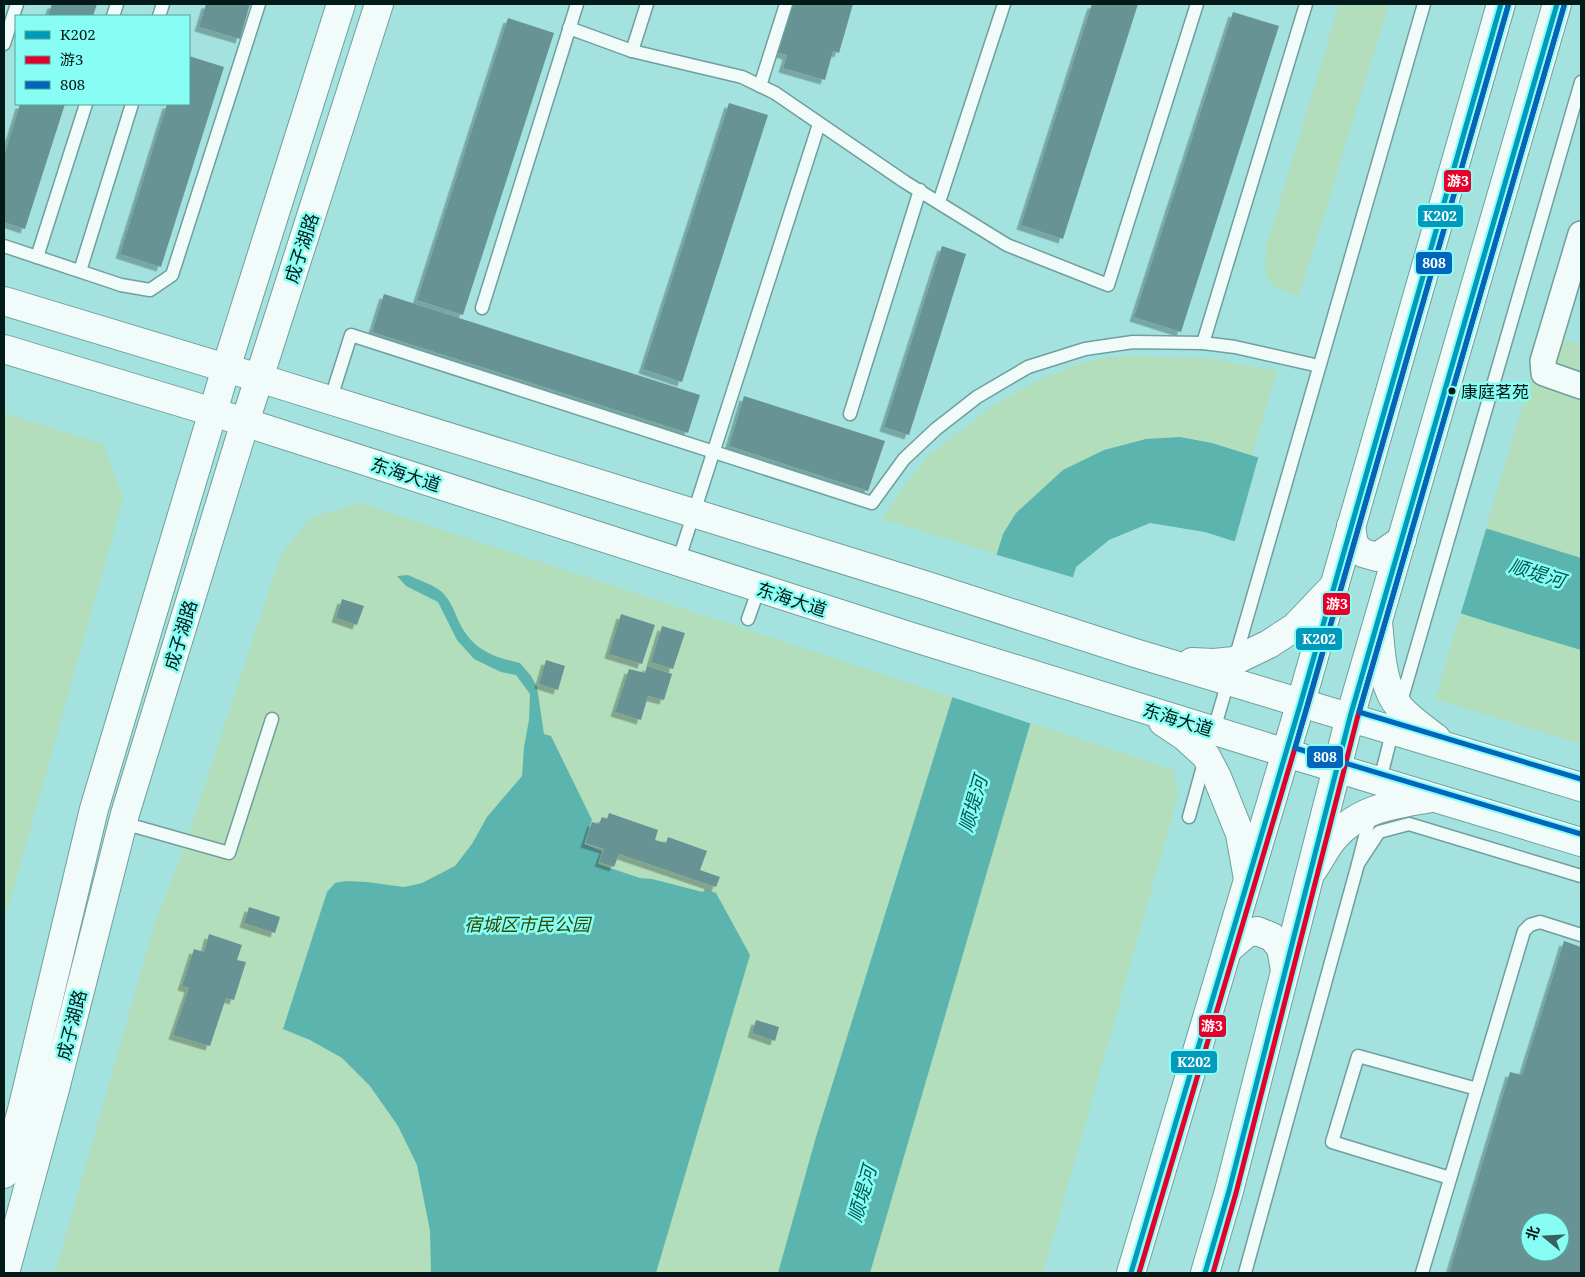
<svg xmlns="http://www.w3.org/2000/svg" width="1585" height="1277" font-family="'Noto Serif','Noto Sans SC',serif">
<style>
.green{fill:#b2debc}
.water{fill:#5cb4ae}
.pier{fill:#a3e2de}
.building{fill:#689394;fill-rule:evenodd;filter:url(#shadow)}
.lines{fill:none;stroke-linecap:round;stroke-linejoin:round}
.lane-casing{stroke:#709f9c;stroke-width:15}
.street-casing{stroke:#709f9c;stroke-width:28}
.secondary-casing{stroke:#709f9c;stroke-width:30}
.primary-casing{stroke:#709f9c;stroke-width:30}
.lane{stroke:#f1fbfa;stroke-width:12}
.street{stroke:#f1fbfa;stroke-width:25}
.secondary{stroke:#f1fbfa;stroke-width:28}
.primary{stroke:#f1fbfa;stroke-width:28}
.bus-1-casing{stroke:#88fdf4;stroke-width:9}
.bus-2-casing{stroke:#88fdf4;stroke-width:9}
.bus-3-casing{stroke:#88fdf4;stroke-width:9}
.bus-1{stroke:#009bbc;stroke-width:5}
.bus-2{stroke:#e4002b;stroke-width:5}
.bus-3{stroke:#0065bd;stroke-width:5}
.bus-dot{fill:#021b19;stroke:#88fdf4;stroke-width:2}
.labels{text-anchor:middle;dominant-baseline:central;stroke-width:5;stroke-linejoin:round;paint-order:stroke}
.bus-label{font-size:17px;fill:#021b19;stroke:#88fdf4;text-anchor:start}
.street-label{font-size:18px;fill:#021b19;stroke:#88fdf4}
.park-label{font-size:18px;font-style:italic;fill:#304a01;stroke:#88fdf4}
.water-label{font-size:19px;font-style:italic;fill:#005a55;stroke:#88fdf4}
.line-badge{stroke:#88fdf4;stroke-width:2}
.badge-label{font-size:14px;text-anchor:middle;font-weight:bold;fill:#fff}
</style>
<defs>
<filter id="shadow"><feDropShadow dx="-4.5" dy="4.5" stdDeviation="0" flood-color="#0004"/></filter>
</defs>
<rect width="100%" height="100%" fill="#a3e2de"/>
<g class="green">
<path d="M1339 4H1389L1299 296C1265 286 1263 280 1267 244Z"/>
<polygon points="1544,333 1581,345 1581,744 1435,699"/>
<polygon points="1134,356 1208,358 1277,371 1252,455 1212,443 1180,437 997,554 882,519 900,491 928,456 996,404 1037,381 1075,365 1108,357"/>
<polygon points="4,413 103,444 123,499 4,923"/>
<polygon points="361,503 1174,770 1178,796 1043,1273 55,1273 156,919 181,857 282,552 312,517"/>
</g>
<g class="water">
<polygon points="1180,437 1212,443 1581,558 1581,650 1491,623 1205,532 1150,523 1109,540 1076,567 870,1273 778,1273 816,1137 1003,534 1016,513 1063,470 1104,450 1146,439"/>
<path d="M408 575C418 580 433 584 442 592 451 601 454 611 459 622 472 649 492 657 520 663L531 676 537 687 544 734 551 736 592 820 584 844 602 851 598 864 640 878 652 879 703 892 705 889 716 893 750 955 656 1273H431L430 1231 417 1165 398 1126 370 1086 342 1058 310 1040 283 1029 327 892 335 883 346 881 367 882 404 887 422 883 455 866 472 844 487 817 522 776 524 747 529 720 530 694 516 675 501 672 474 659 457 640 438 602 406 586 397 576Z"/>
</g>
<g class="pier">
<polygon points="1259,455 1487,526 1460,616 1234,544"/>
<polygon points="994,554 1075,578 1032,724 949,696"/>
</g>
<g class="building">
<polygon points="52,4 97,4 93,16 48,16"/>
<polygon points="206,4 250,4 240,39 199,27"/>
<polygon points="790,4 853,4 839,53 833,51 825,80 783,68 787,55 776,52"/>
<polygon points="1092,4 1138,4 1063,239 1021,225"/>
<polygon points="1233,12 1279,26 1181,332 1134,317"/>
<polygon points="508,18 554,33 463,315 417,300"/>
<polygon points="189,56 224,67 161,267 120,254 167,104 189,104"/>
<polygon points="729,103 768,115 682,382 643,369"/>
<polygon points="20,104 65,104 25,229 4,222 4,156"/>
<polygon points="942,246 966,254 909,435 884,427"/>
<polygon points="384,294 700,395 688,433 372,332"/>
<polygon points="744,396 885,441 868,491 729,446"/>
<polygon points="342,599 364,606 357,625 336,618"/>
<polygon points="621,614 655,625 642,664 609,654"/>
<polygon points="662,626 685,633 673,669 651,662"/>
<polygon points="546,660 565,666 558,690 539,684"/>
<polygon points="647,666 672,674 664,700 648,696 641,720 615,712 629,669 645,673"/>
<polygon points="609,813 658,830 655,840 666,843 668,837 707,851 700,870 720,877 716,887 619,854 614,867 599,862 604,849 585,843 592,822 599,824 602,817 607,819"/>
<polygon points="249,907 280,917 275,933 244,923"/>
<polygon points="209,934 242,945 237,960 246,962 234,1000 226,998 210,1046 173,1035 189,988 182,986 194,949 204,952"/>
<path d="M1564 941 1581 947V1273H1449L1510 1072 1522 1075ZM1530 1222H1560V1252H1530Z"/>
<polygon points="756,1020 779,1027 775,1041 752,1033"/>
</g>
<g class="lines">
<defs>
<g id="lane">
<polyline points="113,16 117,4"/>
<polyline points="159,16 163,4"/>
<polyline points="569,28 632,51 742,77 775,93 905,182 1007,245 1108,285 1197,4"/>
<polyline points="4,44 17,4"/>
<polyline points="632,51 647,4"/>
<polyline points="760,86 786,4"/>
<polyline points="939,202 1004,4"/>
<polyline points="4,246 121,285 150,290 172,275 259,4"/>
<polyline points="37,257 86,104"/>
<polyline points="80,271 132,104"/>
<polyline points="482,308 577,4"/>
<polyline points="1203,343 1306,4"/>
<polyline points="330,401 351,335 872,503 904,459 936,429 977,397 1028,367 1085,349 1133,342 1203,343 1235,347 1319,366"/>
<polyline points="850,414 920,190"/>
<polyline points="678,562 819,124"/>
<polyline points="748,619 759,588"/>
<polyline points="1235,659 1424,4"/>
<polyline points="1400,705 1581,82"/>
<polyline points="1213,733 1229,678"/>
<polyline points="1379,784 1393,729"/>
<polyline points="1189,817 1205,759"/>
<polyline points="123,823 229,853 272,719"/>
<polyline points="1358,864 1371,813"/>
<polyline points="1450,1178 1332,1142 1358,1056 1477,1089"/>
<polyline points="1245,1273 1358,864 1379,832 1409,824 1581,876"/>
<polyline points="1422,1273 1524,931 1530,925 1540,922 1581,935"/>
</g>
<polyline id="street" points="1581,234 1543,361 1544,373 1581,386"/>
<g id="secondary">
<polyline points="4,301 259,378 931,587 1135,653 1581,787"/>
<polyline points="4,349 213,412 912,637 1286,753 1581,842"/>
<path d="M1378 622C1381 650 1381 686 1400 708 1411 720 1424 729 1436 738"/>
<polyline points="1192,662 1214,663 1234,661 1269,644 1295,627 1334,586"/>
<polyline points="1163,722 1184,736 1206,756 1217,777 1240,834 1248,879"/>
<path d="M1313 870C1320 860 1326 847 1334 838 1359 808 1395 804 1432 798"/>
<polyline points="4,1174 22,1110 94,809 226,368 341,4"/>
<polyline points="5,1273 55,1089 125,814 245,422 379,4"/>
</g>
<g id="primary">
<polyline points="1351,526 1354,545 1363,553 1377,557 1402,540"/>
<polyline points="1228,949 1247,933 1257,931 1272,937 1281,948 1285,970"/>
<polyline points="1131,1273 1301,702 1501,4"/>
<polyline points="1205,1273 1229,1191 1350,717 1557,4"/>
</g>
</defs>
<use href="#lane" class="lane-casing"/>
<use href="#street" class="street-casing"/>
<use href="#secondary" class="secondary-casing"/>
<use href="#primary" class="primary-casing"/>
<use href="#lane" class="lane"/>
<use href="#street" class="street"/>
<use href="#secondary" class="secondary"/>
<use href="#primary" class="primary"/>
<defs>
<g id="bus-1">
<polyline points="1131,1273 1301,702 1501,4"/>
<polyline points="1205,1273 1229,1191 1350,717 1557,4"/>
</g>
<g id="bus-2">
<polyline points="1139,1273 1308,704 1508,6"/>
<polyline points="1213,1273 1236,1193 1357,719 1564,6"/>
</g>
<g id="bus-3">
<polyline points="1508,6 1295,748 1581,834"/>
<polyline points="1564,6 1359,712 1581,779"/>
</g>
</defs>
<use href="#bus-1" class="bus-1-casing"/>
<use href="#bus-2" class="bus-2-casing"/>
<use href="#bus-3" class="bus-3-casing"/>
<use href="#bus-1" class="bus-1"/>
<use href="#bus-2" class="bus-2"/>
<use href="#bus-3" class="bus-3"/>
</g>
<circle class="bus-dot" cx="1452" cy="391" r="4.5"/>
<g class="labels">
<g class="bus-label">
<text x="1461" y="391">康庭茗苑</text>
</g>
<g class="street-label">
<text transform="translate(301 248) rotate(-72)">成子湖路</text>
<text transform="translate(406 474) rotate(18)">东海大道</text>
<text transform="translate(792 599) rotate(18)">东海大道</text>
<text transform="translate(180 635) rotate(-73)">成子湖路</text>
<text transform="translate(1178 719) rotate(17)">东海大道</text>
<text transform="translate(71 1025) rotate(-76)">成子湖路</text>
</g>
<g class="park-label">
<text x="527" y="924">宿城区市民公园</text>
</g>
<g class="water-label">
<text transform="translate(1537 573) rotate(17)">顺堤河</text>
<text transform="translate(973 804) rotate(-74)">顺堤河</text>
<text transform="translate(862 1194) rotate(-74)">顺堤河</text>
</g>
</g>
<g class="line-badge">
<rect x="1443" y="169" width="29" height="24" rx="5" fill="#e4002b"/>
<rect x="1417" y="204" width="47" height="24" rx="5" fill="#009bbc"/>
<rect x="1415" y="251" width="38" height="24" rx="5" fill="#0065bd"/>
<rect x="1322" y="592" width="29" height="24" rx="5" fill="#e4002b"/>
<rect x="1295" y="627" width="48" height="24" rx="5" fill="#009bbc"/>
<rect x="1306" y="745" width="38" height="24" rx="5" fill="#0065bd"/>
<rect x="1198" y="1014" width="29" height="24" rx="5" fill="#e4002b"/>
<rect x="1170" y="1050" width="48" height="24" rx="5" fill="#009bbc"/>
</g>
<g class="badge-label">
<text x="1458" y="186">游3</text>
<text x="1440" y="221">K202</text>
<text x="1434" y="268">808</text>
<text x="1337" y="609">游3</text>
<text x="1319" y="644">K202</text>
<text x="1325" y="762">808</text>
<text x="1212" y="1031">游3</text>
<text x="1194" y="1067">K202</text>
</g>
<rect width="1585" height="1277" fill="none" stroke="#021b19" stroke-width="10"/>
<rect x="15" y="15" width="175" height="90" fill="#88fdf4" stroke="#52a39c"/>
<rect x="25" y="31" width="25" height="8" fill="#009bbc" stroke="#52a39c"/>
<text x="60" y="40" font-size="15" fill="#021b19">K202</text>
<rect x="25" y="56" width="25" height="8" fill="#e4002b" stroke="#52a39c"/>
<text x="60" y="65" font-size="15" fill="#021b19">游3</text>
<rect x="25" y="81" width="25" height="8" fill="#0065bd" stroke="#52a39c"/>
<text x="60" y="90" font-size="15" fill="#021b19">808</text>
<g transform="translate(1545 1237) rotate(288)"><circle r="24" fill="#88fdf4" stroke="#52a39c"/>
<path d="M0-4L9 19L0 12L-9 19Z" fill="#3a615e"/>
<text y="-8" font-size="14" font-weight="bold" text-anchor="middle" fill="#021b19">北</text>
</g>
</svg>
